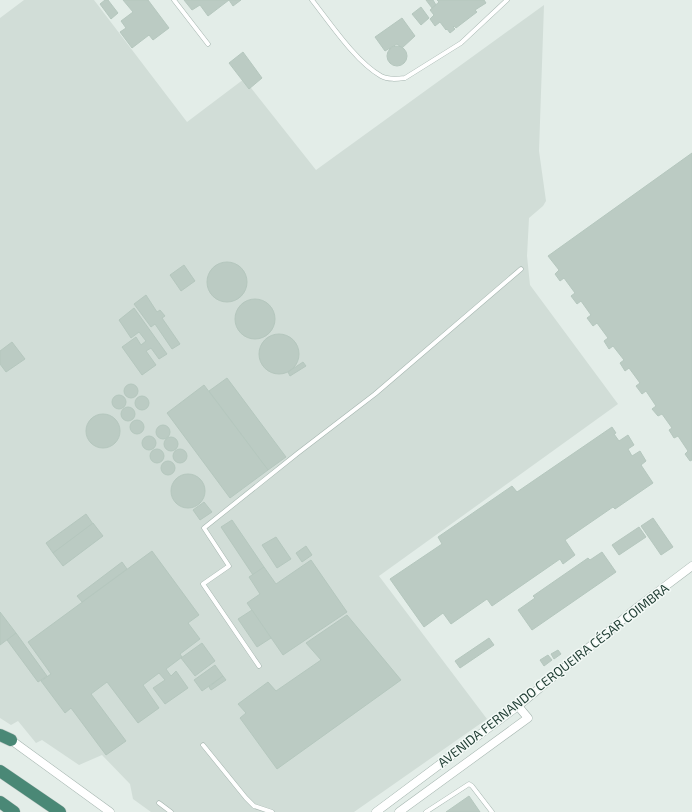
<svg xmlns="http://www.w3.org/2000/svg" width="692" height="812" font-family="'Exo 2',sans-serif">
<style>
.built{fill:#d1ddd7}
.building{fill:#bbcbc3;stroke:#b5c7be}
.lines{fill:none;stroke-linecap:round;stroke-linejoin:round}
.service-casing{stroke:#a5b5af;stroke-width:5}
.minor-casing{stroke:#a5b5af;stroke-width:9}
.trunk-casing{stroke:#c1c9c6;stroke-width:13}
.service{stroke:#fff;stroke-width:4}
.minor{stroke:#fff;stroke-width:8}
.trunk{stroke:#4a8876;stroke-width:12}
.labels{text-anchor:middle;dominant-baseline:central;stroke-width:3;stroke-linejoin:round;paint-order:stroke}
.street-label{font-size:13px;fill:#223f35;stroke:#f3f9f6}
</style>
<rect width="100%" height="100%" fill="#e3ede8"/>
<polygon class="built" points="24,0 94,0 187,122 244,79 316,170 544,5 539,151 546,201 543,206 529,218 527,256 530,285 618,404 379,576 487,719 354,812 151,812 133,799 130,784 102,755 79,765 42,740 36,743 18,721 11,725 0,718 0,18"/>
<g class="building">
<polygon points="105,0 108,0 118,13 111,19 100,4"/>
<polygon points="123,0 148,0 169,28 153,40 149,35 132,48 120,32 126,28 121,21 133,12"/>
<polygon points="184,0 241,0 233,6 229,0 208,16 200,5 192,10"/>
<polygon points="426,0 433,0 436,5 432,8"/>
<polygon points="437,0 484,0 486,3 475,10 477,12 456,28 454,26 453,27 455,29 450,33 447,29 446,30 440,22 435,26 430,19 434,15 430,10 439,2"/>
<polygon points="421,7 429,18 421,25 412,14"/>
<polygon points="402,18 415,36 402,48 397,44 385,51 375,37"/>
<circle cx="397" cy="56" r="10"/>
<polygon points="243,52 262,78 249,89 229,63"/>
<polygon points="692,153 692,460 690,461 685,454 688,451 678,436 674,438 669,430 672,428 662,414 658,416 652,409 656,406 646,391 642,394 636,386 640,383 629,368 625,371 620,363 624,360 613,346 609,349 604,341 608,338 597,323 593,326 587,318 591,315 581,301 577,304 571,296 575,293 564,278 560,281 555,274 559,270 548,256"/>
<circle cx="227" cy="282" r="20"/>
<polygon points="184,265 195,281 181,291 170,275"/>
<polygon points="146,295 157,312 160,310 165,316 162,318 180,344 172,349 155,324 151,327 134,304"/>
<circle cx="255" cy="319" r="20"/>
<polygon points="134,308 167,354 159,359 151,348 146,351 156,365 142,375 122,347 136,337 141,345 146,341 139,332 131,338 119,320"/>
<circle cx="279" cy="354" r="20"/>
<polygon points="12,342 25,359 6,372 0,364 0,351"/>
<polygon points="303,362 306,366 290,376 288,372"/>
<polygon points="227,378 286,457 268,470 209,391"/>
<circle cx="131" cy="391" r="7"/>
<polygon points="204,385 268,470 230,498 167,413"/>
<circle cx="119" cy="402" r="7"/>
<circle cx="142" cy="403" r="7"/>
<circle cx="128" cy="414" r="7"/>
<circle cx="103" cy="431" r="17"/>
<circle cx="137" cy="427" r="7"/>
<circle cx="163" cy="432" r="7"/>
<polygon points="612,427 616,433 614,434 619,441 628,435 634,445 628,449 632,456 640,451 646,461 641,465 653,483 615,509 613,507 565,540 575,555 563,564 560,559 492,606 487,599 451,624 443,613 424,627 390,579 442,544 438,537 512,486 517,492"/>
<circle cx="149" cy="443" r="7"/>
<circle cx="171" cy="444" r="7"/>
<circle cx="180" cy="456" r="7"/>
<circle cx="157" cy="456" r="7"/>
<circle cx="168" cy="468" r="7"/>
<circle cx="188" cy="491" r="17"/>
<polygon points="204,502 212,512 200,520 193,510"/>
<polygon points="86,514 93,524 53,553 46,543"/>
<polygon points="653,518 673,547 661,555 641,526"/>
<polygon points="232,520 264,567 253,575 221,527"/>
<polygon points="93,523 103,536 63,566 53,553"/>
<polygon points="639,527 646,537 619,555 612,545"/>
<polygon points="276,537 291,559 277,568 262,545"/>
<polygon points="306,546 312,555 302,562 296,553"/>
<polygon points="152,551 199,615 188,623 200,639 180,654 182,657 166,669 171,676 176,671 188,688 165,704 153,688 165,680 159,673 143,685 159,708 138,723 107,682 91,694 126,741 106,755 71,708 65,713 41,681 51,674 28,642"/>
<polygon points="602,552 616,572 532,630 518,610 535,598 533,596 588,558 590,560"/>
<polygon points="311,560 347,612 283,655 247,603 260,594 249,577 264,567 276,584"/>
<polygon points="122,562 127,569 82,602 77,596"/>
<polygon points="252,610 271,638 257,647 238,619"/>
<polygon points="0,612 16,633 0,645"/>
<polygon points="347,615 401,680 277,769 240,718 246,713 238,704 268,682 276,691 321,660 306,643"/>
<polygon points="16,633 47,676 38,682 7,640"/>
<polygon points="489,638 494,645 460,668 455,661"/>
<polygon points="202,643 215,661 195,676 181,658"/>
<polygon points="558,650 561,654 554,659 551,654"/>
<polygon points="548,655 552,660 544,666 540,660"/>
<polygon points="215,665 223,676 202,691 194,680"/>
<polygon points="223,676 226,680 211,690 209,687"/>
<polygon points="469,796 480,812 446,812"/>
</g>
<g class="lines">
<defs>
<g id="service">
<polyline points="174,0 208,44"/>
<path d="M312 0C330 23 356 62 381 76 388 80 397 79 405 78L461 43 507 0"/>
<polyline points="259,666 203,584 229,566 204,528 298,453 375,394 521,269"/>
<polyline points="203,745 246,798 254,806 272,812"/>
<polyline points="159,803 171,812"/>
<polyline points="426,812 469,784 472,786 492,812"/>
</g>
<g id="minor">
<polyline points="11,740 110,812"/>
<polyline points="376,812 518,706 639,606 692,566"/>
<polyline points="399,812 528,718 518,706"/>
</g>
<g id="trunk">
<polyline points="0,735 11,740"/>
<polyline points="0,771 60,812"/>
<polyline points="0,802 14,812"/>
</g>
</defs>
<use href="#service" class="service-casing"/>
<use href="#minor" class="minor-casing"/>
<use href="#trunk" class="trunk-casing"/>
<use href="#service" class="service"/>
<use href="#minor" class="minor"/>
<use href="#trunk" class="trunk"/>
</g>
<g class="labels">
<g class="street-label">
<text transform="translate(553 675) rotate(-38)">AVENIDA FERNANDO CERQUEIRA CÉSAR COIMBRA</text>
</g>
</g>
</svg>
